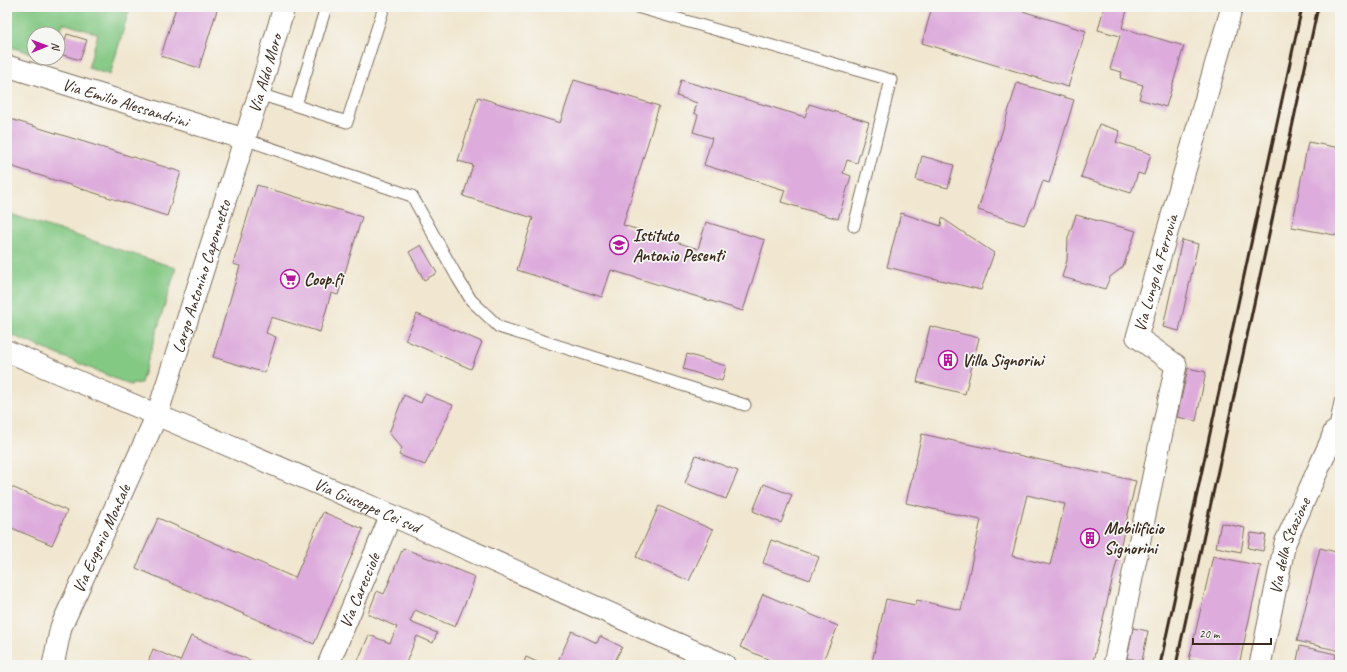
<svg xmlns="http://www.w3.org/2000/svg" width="1347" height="672" font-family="Caveat,sans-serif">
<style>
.green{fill:#83c883;stroke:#5f7950}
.building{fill:#ddabdc;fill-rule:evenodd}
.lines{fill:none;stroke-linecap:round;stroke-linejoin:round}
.service-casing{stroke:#7b6c5c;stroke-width:13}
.minor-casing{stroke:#7b6c5c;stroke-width:23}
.service{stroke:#fff;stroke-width:11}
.minor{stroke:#fff;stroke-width:21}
.rail{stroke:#3b2a1e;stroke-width:3}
.labels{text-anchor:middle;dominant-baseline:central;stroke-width:3.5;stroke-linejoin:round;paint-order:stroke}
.street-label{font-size:17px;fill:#3b2a1e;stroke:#f6f6f2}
.poi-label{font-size:17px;font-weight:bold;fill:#3b2a1e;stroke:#f6f6f2;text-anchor:start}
</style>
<rect width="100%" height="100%" fill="#f6f6f2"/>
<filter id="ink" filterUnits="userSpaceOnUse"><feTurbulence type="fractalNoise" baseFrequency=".025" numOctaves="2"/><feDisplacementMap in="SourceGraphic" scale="8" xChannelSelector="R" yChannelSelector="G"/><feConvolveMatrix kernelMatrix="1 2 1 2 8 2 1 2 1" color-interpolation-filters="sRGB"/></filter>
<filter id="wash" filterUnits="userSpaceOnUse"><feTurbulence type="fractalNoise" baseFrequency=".012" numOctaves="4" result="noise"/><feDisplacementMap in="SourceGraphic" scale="16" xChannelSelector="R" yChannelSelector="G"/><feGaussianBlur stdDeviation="0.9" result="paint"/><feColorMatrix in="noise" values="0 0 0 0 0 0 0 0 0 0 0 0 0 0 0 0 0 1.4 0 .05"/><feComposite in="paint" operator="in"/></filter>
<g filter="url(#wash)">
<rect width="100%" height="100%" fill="#f1e7d0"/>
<g class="green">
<polygon points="7,7 130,7 110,75 88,68 98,34 63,23 58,38 58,34 34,34 34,54 7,46"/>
<polygon points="7,213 176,268 141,383 130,385 7,333"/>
</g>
<g id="blocks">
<g class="building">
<polygon points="176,7 218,7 199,68 161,56"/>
<polygon points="932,7 1010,7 1086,31 1068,87 922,43"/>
<polygon points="1104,7 1128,7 1122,28 1184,46 1166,107 1139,99 1143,85 1120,78 1122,72 1110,69 1120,36 1098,30"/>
<polygon points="1185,7 1195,7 1193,10"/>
<polygon points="67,34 87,40 80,60 60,54"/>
<polygon points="574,80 659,106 623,225 698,249 706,222 765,240 743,311 611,270 602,297 517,270 533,218 463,196 473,165 458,161 478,97 560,123"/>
<polygon points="681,80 805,117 809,104 869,122 857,163 847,160 843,173 851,176 838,219 781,202 785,190 704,165 712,138 693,132 698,115 694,113 697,103 677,96"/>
<polygon points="1017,83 1074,100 1049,183 1043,181 1034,206 1024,225 978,210"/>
<polygon points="7,118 181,172 167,216 7,165"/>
<polygon points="1099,124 1120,131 1116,142 1151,154 1144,175 1138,173 1131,193 1081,177"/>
<polygon points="1308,142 1340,148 1340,236 1292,227"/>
<polygon points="922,156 954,165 948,188 916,180"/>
<polygon points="257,185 362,217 338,295 331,293 320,332 271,317 266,333 276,337 265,373 213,357 240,266 233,264"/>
<polygon points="901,213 941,226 942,218 994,253 981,290 887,267"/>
<polygon points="1076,215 1136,231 1123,267 1110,277 1105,289 1062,277 1067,260 1068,238"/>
<polygon points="1182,240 1198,244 1179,331 1163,327"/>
<polygon points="421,245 437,273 424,280 409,252"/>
<polygon points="417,314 482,342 471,369 405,340"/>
<polygon points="930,326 979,338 965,394 917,382"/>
<polygon points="687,354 726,366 722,381 683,369"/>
<polygon points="1188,368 1206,372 1196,421 1177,417"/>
<polygon points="425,394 453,405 425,465 399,455 402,448 389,433 404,395 421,403"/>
<path d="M922 434 1136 481 1092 665H884L872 662 886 599 915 605 917 600 961 610 981 520 906 503ZM1027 495 1065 504 1050 565 1012 556Z"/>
<polygon points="696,455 738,471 726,499 685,483"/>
<polygon points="764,484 792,495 781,523 753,511"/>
<polygon points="7,485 67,511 52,545 7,526"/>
<polygon points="659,506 713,530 689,581 636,557"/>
<polygon points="323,512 363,529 314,644 136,568 158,518 295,578"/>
<polygon points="1221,523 1245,528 1241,552 1216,547"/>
<polygon points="1251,533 1266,535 1263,551 1248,548"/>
<polygon points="771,540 819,557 810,580 763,563"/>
<polygon points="403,548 475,577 471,589 455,627 415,610 410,622 437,633 433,643 417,636 405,665 356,665 369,635 390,643 397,627 368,614 377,591 384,594"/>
<polygon points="1320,548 1340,553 1340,651 1297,641"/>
<polygon points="1213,556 1261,566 1239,665 1212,665 1189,660"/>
<polygon points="763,594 838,626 821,665 781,665 740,647"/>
<polygon points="1133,628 1148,631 1142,661 1127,658"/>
<polygon points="572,631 597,643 600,636 622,647 613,665 556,665"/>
<polygon points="191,636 262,665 147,665 153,649 180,661"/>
<polygon points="1300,646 1336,654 1334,665 1296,665"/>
<polygon points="526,657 544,665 523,665"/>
</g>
</g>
</g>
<g filter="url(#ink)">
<use href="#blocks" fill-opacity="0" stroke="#7b6c5c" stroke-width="1"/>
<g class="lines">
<defs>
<g id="service">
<polyline points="637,7 891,80 854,226"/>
<polyline points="259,94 347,122 384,7"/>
<polyline points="296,105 326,7"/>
<polyline points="244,139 412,196 457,277 471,300 499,327 745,405"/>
<polyline points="1334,432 1340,402"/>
</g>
<g id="minor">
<path id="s1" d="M7 66 244 139"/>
<path id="s2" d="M7 351 391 515 725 665"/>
<path id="s3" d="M53 665 61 627 157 415 259 94 284 7"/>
<path id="s4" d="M328 665 391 515"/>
<path id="s5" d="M1114 665 1176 365 1137 337 1232 7"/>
<path id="s6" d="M1260 665 1285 543 1330 443 1334 432 1340 434"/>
</g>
</defs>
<use href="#service" class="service-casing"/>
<use href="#minor" class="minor-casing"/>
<use href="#service" class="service"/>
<use href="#minor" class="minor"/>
<g class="rail">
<polyline points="1160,665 1302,7"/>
<polyline points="1176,665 1318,7"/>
</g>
</g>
</g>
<defs>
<symbol id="school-ring" viewBox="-11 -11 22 22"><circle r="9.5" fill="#f6f6f2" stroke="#b5179e" stroke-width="1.5"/><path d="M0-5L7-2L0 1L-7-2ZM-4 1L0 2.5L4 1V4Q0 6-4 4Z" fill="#b5179e"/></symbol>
<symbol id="supermarket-ring" viewBox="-11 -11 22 22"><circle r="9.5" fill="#f6f6f2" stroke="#b5179e" stroke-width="1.5"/><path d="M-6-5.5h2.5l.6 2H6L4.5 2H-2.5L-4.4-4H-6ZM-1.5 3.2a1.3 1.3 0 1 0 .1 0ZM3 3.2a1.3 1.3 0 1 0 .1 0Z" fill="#b5179e"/></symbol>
<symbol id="building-ring" viewBox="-11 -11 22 22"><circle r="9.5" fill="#f6f6f2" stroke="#b5179e" stroke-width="1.5"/><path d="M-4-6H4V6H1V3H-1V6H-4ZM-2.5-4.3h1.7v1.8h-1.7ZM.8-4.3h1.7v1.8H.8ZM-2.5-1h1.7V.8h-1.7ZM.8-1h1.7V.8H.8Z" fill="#b5179e"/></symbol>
</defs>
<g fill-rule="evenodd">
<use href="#school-ring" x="608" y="234" width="22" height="22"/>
<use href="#supermarket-ring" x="279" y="268" width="22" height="22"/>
<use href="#building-ring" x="937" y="349" width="22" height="22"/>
<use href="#building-ring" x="1079" y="527" width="22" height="22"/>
</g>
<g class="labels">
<g class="street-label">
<text stroke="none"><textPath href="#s3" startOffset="630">Via Aldo Moro</textPath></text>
<text stroke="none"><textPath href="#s1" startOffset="124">Via Emilio Alessandrini</textPath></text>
<text stroke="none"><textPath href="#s5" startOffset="421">Via Lungo la Ferrovia</textPath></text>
<text stroke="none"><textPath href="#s3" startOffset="417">Largo Antonino Caponnetto</textPath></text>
<text stroke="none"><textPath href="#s2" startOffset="392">Via Giuseppe Cei sud</textPath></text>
<text stroke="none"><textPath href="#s3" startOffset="136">Via Eugenio Montale</textPath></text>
<text stroke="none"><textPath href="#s6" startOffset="123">Via della Stazione</textPath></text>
<text stroke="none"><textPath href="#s4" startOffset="81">Via Carecciole</textPath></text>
</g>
<g class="poi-label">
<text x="633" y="235">Istituto<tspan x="633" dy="20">Antonio Pesenti</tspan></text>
<text x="304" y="279">Coop.fi</text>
<text x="962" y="360">Villa Signorini</text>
<text x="1104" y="528">Mobilificio<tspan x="1104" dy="20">Signorini</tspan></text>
</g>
</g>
<rect width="1347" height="672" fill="none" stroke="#f6f6f2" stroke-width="24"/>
<g transform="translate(46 46) rotate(89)"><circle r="19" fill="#f6f6f2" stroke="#aba49d"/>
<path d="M0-3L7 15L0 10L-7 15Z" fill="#b5179e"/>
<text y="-6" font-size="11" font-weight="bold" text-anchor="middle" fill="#3b2a1e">N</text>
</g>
<path d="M1193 638v6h78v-6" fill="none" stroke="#3b2a1e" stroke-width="2"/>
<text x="1199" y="638" font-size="12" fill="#3b2a1e" stroke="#f6f6f2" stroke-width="3" paint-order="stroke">20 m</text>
</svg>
